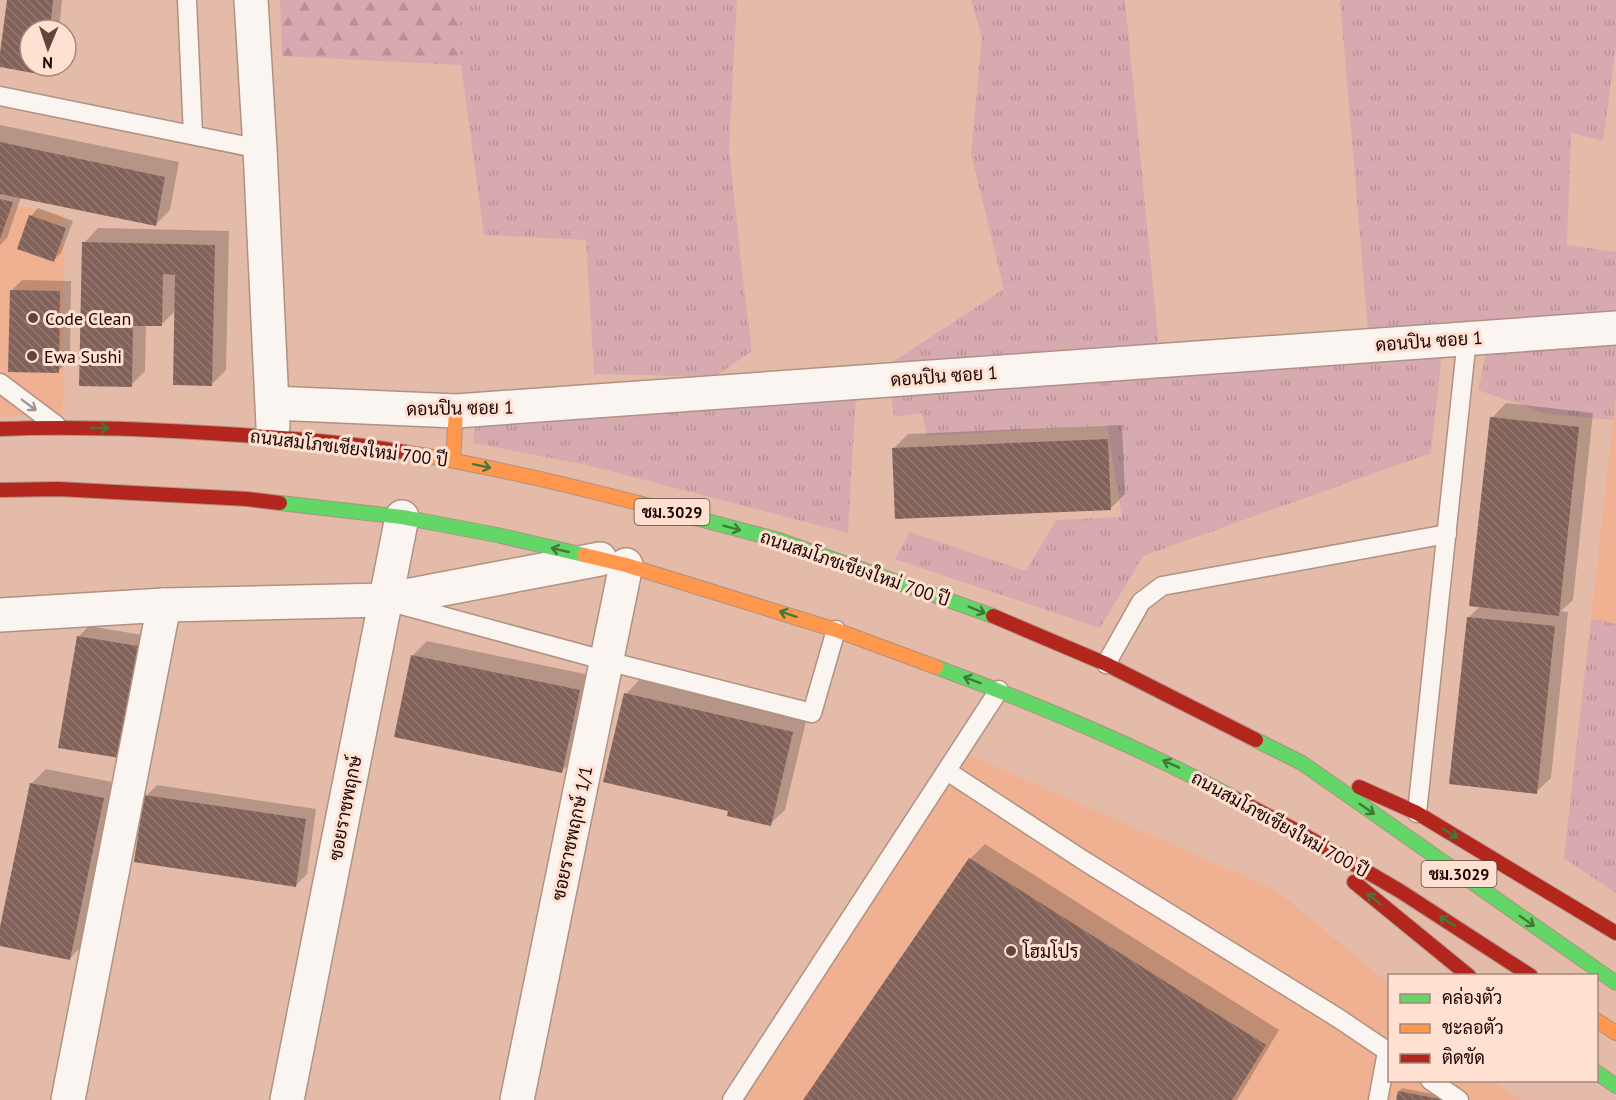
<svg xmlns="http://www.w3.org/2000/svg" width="1616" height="1100" font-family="'PT Sans',Sarabun,sans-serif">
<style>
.built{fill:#efb192}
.grass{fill:url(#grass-tufts)}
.forest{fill:url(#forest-firs)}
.shadow{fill:#0003}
.building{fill:url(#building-back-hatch)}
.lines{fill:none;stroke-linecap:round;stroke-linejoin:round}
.lane-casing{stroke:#b09182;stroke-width:21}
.street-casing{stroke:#b09182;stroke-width:36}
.fast-casing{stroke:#b09182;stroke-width:16}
.slow-casing{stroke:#b09182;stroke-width:16}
.jam-casing{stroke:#b09182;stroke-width:16}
.lane{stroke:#fbf5f2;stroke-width:18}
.street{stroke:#fbf5f2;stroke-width:33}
.fast{stroke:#63d668;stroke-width:14}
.slow{stroke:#ff974d;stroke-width:14}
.jam{stroke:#b3261e;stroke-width:14}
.oneway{stroke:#a29591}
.oneway2{stroke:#437839}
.poi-dot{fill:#62453b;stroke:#ffe0d1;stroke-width:2}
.labels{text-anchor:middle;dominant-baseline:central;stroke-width:6;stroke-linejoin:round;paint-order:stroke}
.shield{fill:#ffe0d1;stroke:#60473f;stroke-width:1.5}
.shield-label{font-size:16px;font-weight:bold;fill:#1c0500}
.poi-label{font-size:18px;fill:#1c0500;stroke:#ffe0d1;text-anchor:start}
.street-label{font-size:18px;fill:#1c0500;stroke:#ffe0d1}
</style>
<defs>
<pattern id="grass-tufts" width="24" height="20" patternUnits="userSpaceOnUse" patternTransform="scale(1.5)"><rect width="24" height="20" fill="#d7aab0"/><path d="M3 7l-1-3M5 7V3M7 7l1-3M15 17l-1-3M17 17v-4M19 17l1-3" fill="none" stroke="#b89196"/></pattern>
<pattern id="forest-firs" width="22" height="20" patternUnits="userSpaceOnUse" patternTransform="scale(1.5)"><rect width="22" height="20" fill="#d7aab0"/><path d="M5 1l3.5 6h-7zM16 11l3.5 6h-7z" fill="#b89196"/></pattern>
<pattern id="building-back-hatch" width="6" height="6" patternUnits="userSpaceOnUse" patternTransform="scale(1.5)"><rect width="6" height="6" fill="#826159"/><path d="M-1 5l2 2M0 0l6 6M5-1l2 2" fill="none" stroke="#937a74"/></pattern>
</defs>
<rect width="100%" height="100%" fill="#e4bba8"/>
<g class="built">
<polygon points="0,202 64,215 63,414 0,417"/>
<polygon points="1616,395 1616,893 1564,858"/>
<polygon points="956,749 1276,890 1389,984 1390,1080 1493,1081 1521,1100 724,1100"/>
</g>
<g class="grass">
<polygon points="457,0 737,0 729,146 741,263 752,351 714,377 594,374 586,240 484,235 461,65"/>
<polygon points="971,0 1125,0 1159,347 888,365 1004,289 971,154 982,38"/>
<polygon points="1340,0 1616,0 1616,46 1603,141 1571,133 1567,245 1616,252 1616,311 1368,331"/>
<polygon points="1616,342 1616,395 1613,420 1548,414 1478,390 1487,350"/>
<polygon points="1442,355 1431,453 1143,556 1100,628 895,559 910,532 1026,571 1056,520 1122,517 1107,425 927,436 922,413 894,417 891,395"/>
<polygon points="856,396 848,533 587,465 473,443 475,425"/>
<polygon points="1591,619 1616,624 1616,893 1564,858"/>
</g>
<polygon class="forest" points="280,0 457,0 461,65 282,56"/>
<g class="shadow">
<polygon points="9,0 62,0 59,30 30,30 30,66 51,66 44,74 0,66"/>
<polygon points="0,125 179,162 170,210 155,225 21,197 7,238 0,245"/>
<polygon points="38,208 73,221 61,253 53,260 31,216"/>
<polygon points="98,228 229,231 226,370 211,385 176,310 161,325 146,325 145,371 131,385 84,243"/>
<polygon points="22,280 71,281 70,360 58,371 11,291"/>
<polygon points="1506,403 1593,413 1573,600 1561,611 1568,612 1551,778 1536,792 1468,618 1480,606 1492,418"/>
<polygon points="1122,425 1125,494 1111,508 893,449 908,434"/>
<polygon points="89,626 154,637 136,746 78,637"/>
<polygon points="427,641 594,676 576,757 562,771 413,655"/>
<polygon points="640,679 807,717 785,810 770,824 730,810 626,694"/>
<polygon points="46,769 117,783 84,944 69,959 0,944 0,935 32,783"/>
<polygon points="157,785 316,809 307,874 296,885 146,796"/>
<polygon points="985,844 1279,1030 1237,1100 805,1100 970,859"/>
<polygon points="1402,1088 1444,1096 1443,1100 1397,1100 1399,1092"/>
</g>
<g class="building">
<polygon points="7,0 53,0 50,30 30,30 30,66 45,66 44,75 0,67 0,53"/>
<polygon points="0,142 165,177 156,226 0,194"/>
<polygon points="0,199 13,202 0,239"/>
<polygon points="29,215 66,228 54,262 17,249"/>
<polygon points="82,242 215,245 212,386 173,385 175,275 163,274 162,326 133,326 132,387 79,386"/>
<polygon points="10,290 60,291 59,373 8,372"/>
<polygon points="1490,417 1579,427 1559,616 1469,606"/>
<polygon points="1108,439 1111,510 895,519 892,448"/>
<polygon points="1467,617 1555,626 1537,794 1449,784"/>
<polygon points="77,636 144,647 126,759 58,748"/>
<polygon points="411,655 580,690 562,773 394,737"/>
<polygon points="624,693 793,732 771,826 727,816 728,811 603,782"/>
<polygon points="30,783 104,798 70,960 0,946 0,927"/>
<polygon points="144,795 306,819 296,887 134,862"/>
<polygon points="969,858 1266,1045 1232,1100 803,1100"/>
<polygon points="1398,1091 1440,1099 1440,1100 1396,1100"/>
</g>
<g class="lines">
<defs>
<g id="lane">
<polyline points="187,0 193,135"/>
<polyline points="0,96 260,149"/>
<polyline points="0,383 56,425"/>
<polyline points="398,604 607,661 812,713 836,630"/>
<polyline points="1106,664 1141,602 1162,586 1447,534"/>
<polyline points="947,771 1086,862 1338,1018 1390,1053"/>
<polyline points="1417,813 1467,338"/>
<polyline points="1430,1080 1459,1100"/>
<polyline points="732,1100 999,690"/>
<polyline points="1378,1100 1387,1052"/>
</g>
<g id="street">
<polyline points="251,0 260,149 273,426"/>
<polyline points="273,403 456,411 1616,328"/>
<polyline points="0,615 164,605 385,600 600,559"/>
<polyline points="68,1100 164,605"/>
<polyline points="287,1100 402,517"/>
<polyline points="517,1100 626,565"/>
</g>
<g id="fast">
<polyline points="280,503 402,517 497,535 584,555"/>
<polyline points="638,503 779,540 993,616"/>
<path d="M936 667C1039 705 1140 747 1236 799"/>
<polyline points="1256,740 1302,763 1616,983"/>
<polyline points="1596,1072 1616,1086"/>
</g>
<g id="slow">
<path d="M404 452C483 465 561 483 638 503"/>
<polyline points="453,460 456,411"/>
<polyline points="584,555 626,565 836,630 936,667"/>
<polyline points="1596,1020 1616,1033"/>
</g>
<g id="jam">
<path d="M0 429C75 426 150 429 225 434 285 438 345 442 404 452"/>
<polyline points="0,490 58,489 247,499 280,503"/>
<polyline points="993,616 1106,664 1256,740"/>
<polyline points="1359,787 1417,813 1616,933"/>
<polyline points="1236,799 1297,831 1400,891 1531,976"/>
<polyline points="1354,882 1469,976"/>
</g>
</defs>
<use href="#lane" class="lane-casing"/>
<use href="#street" class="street-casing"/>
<use href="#fast" class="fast-casing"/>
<use href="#slow" class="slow-casing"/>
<use href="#jam" class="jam-casing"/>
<use href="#lane" class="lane"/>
<use href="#street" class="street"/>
<use href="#fast" class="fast"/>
<use href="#slow" class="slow"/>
<use href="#jam" class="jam"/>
</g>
<defs><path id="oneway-shaft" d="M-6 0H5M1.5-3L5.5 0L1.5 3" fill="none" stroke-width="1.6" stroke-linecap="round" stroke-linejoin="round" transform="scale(1.5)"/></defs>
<use class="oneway" href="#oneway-shaft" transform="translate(29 405) rotate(37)"/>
<g class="oneway2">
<use href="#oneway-shaft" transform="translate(100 428) rotate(1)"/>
<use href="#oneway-shaft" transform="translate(482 466) rotate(12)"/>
<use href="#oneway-shaft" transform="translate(732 528) rotate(15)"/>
<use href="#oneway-shaft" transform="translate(560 550) rotate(-167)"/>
<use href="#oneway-shaft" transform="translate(977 610) rotate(22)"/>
<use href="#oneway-shaft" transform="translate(788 614) rotate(-162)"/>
<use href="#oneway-shaft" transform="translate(972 680) rotate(-160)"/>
<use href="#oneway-shaft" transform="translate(1171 764) rotate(-156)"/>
<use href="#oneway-shaft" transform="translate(1367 809) rotate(35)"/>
<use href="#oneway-shaft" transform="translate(1450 833) rotate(31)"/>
<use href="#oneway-shaft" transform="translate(1374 899) rotate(-141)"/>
<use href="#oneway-shaft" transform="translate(1447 921) rotate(-148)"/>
<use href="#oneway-shaft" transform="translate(1527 921) rotate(35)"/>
</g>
<g class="poi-dot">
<circle cx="33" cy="318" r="6"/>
<circle cx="32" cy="356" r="6"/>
<circle cx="1011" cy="951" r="6"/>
</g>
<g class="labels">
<g class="shield">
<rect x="634.5" y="499" width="75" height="26" rx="4.5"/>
<rect x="1421.5" y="861" width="75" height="26" rx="4.5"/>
</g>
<g class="shield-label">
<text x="672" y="512">ชม.3029</text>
<text x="1459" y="874">ชม.3029</text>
</g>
<g class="poi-label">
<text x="45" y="318">Code Clean</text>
<text x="44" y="356">Ewa Sushi</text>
<text x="1023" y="951">โฮมโปร</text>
</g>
<g class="street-label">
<text transform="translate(1429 341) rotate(-4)">ดอนปิน ซอย 1</text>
<text transform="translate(944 376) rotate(-4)">ดอนปิน ซอย 1</text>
<text transform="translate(460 408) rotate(-1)">ดอนปิน ซอย 1</text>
<text transform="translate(349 448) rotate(7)">ถนนสมโภชเชียงใหม่ 700 ปี</text>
<text transform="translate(855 568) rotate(19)">ถนนสมโภชเชียงใหม่ 700 ปี</text>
<text transform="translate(345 808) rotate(-79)">ซอยราชพฤกษ์</text>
<text transform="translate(1280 824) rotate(29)">ถนนสมโภชเชียงใหม่ 700 ปี</text>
<text transform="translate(572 833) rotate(-78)">ซอยราชพฤกษ์ 1/1</text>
</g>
</g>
<rect x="1388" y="974" width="210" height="108" fill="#ffe0d1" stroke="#a4887d" stroke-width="1.5"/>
<rect x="1400" y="994" width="30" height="9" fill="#63d668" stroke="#a4887d" stroke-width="1.5"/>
<text x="1442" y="1004" font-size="18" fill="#1c0500">คล่องตัว</text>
<rect x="1400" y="1024" width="30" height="9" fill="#ff974d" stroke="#a4887d" stroke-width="1.5"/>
<text x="1442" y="1034" font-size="18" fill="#1c0500">ชะลอตัว</text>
<rect x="1400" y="1054" width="30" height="9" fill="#b3261e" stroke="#a4887d" stroke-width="1.5"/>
<text x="1442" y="1064" font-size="18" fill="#1c0500">ติดขัด</text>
<g transform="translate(48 48) rotate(182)"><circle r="28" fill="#ffe0d1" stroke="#a4887d" stroke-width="1.5"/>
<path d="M0-4.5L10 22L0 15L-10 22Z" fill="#62453b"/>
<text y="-9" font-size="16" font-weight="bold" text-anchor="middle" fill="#1c0500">N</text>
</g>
</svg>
